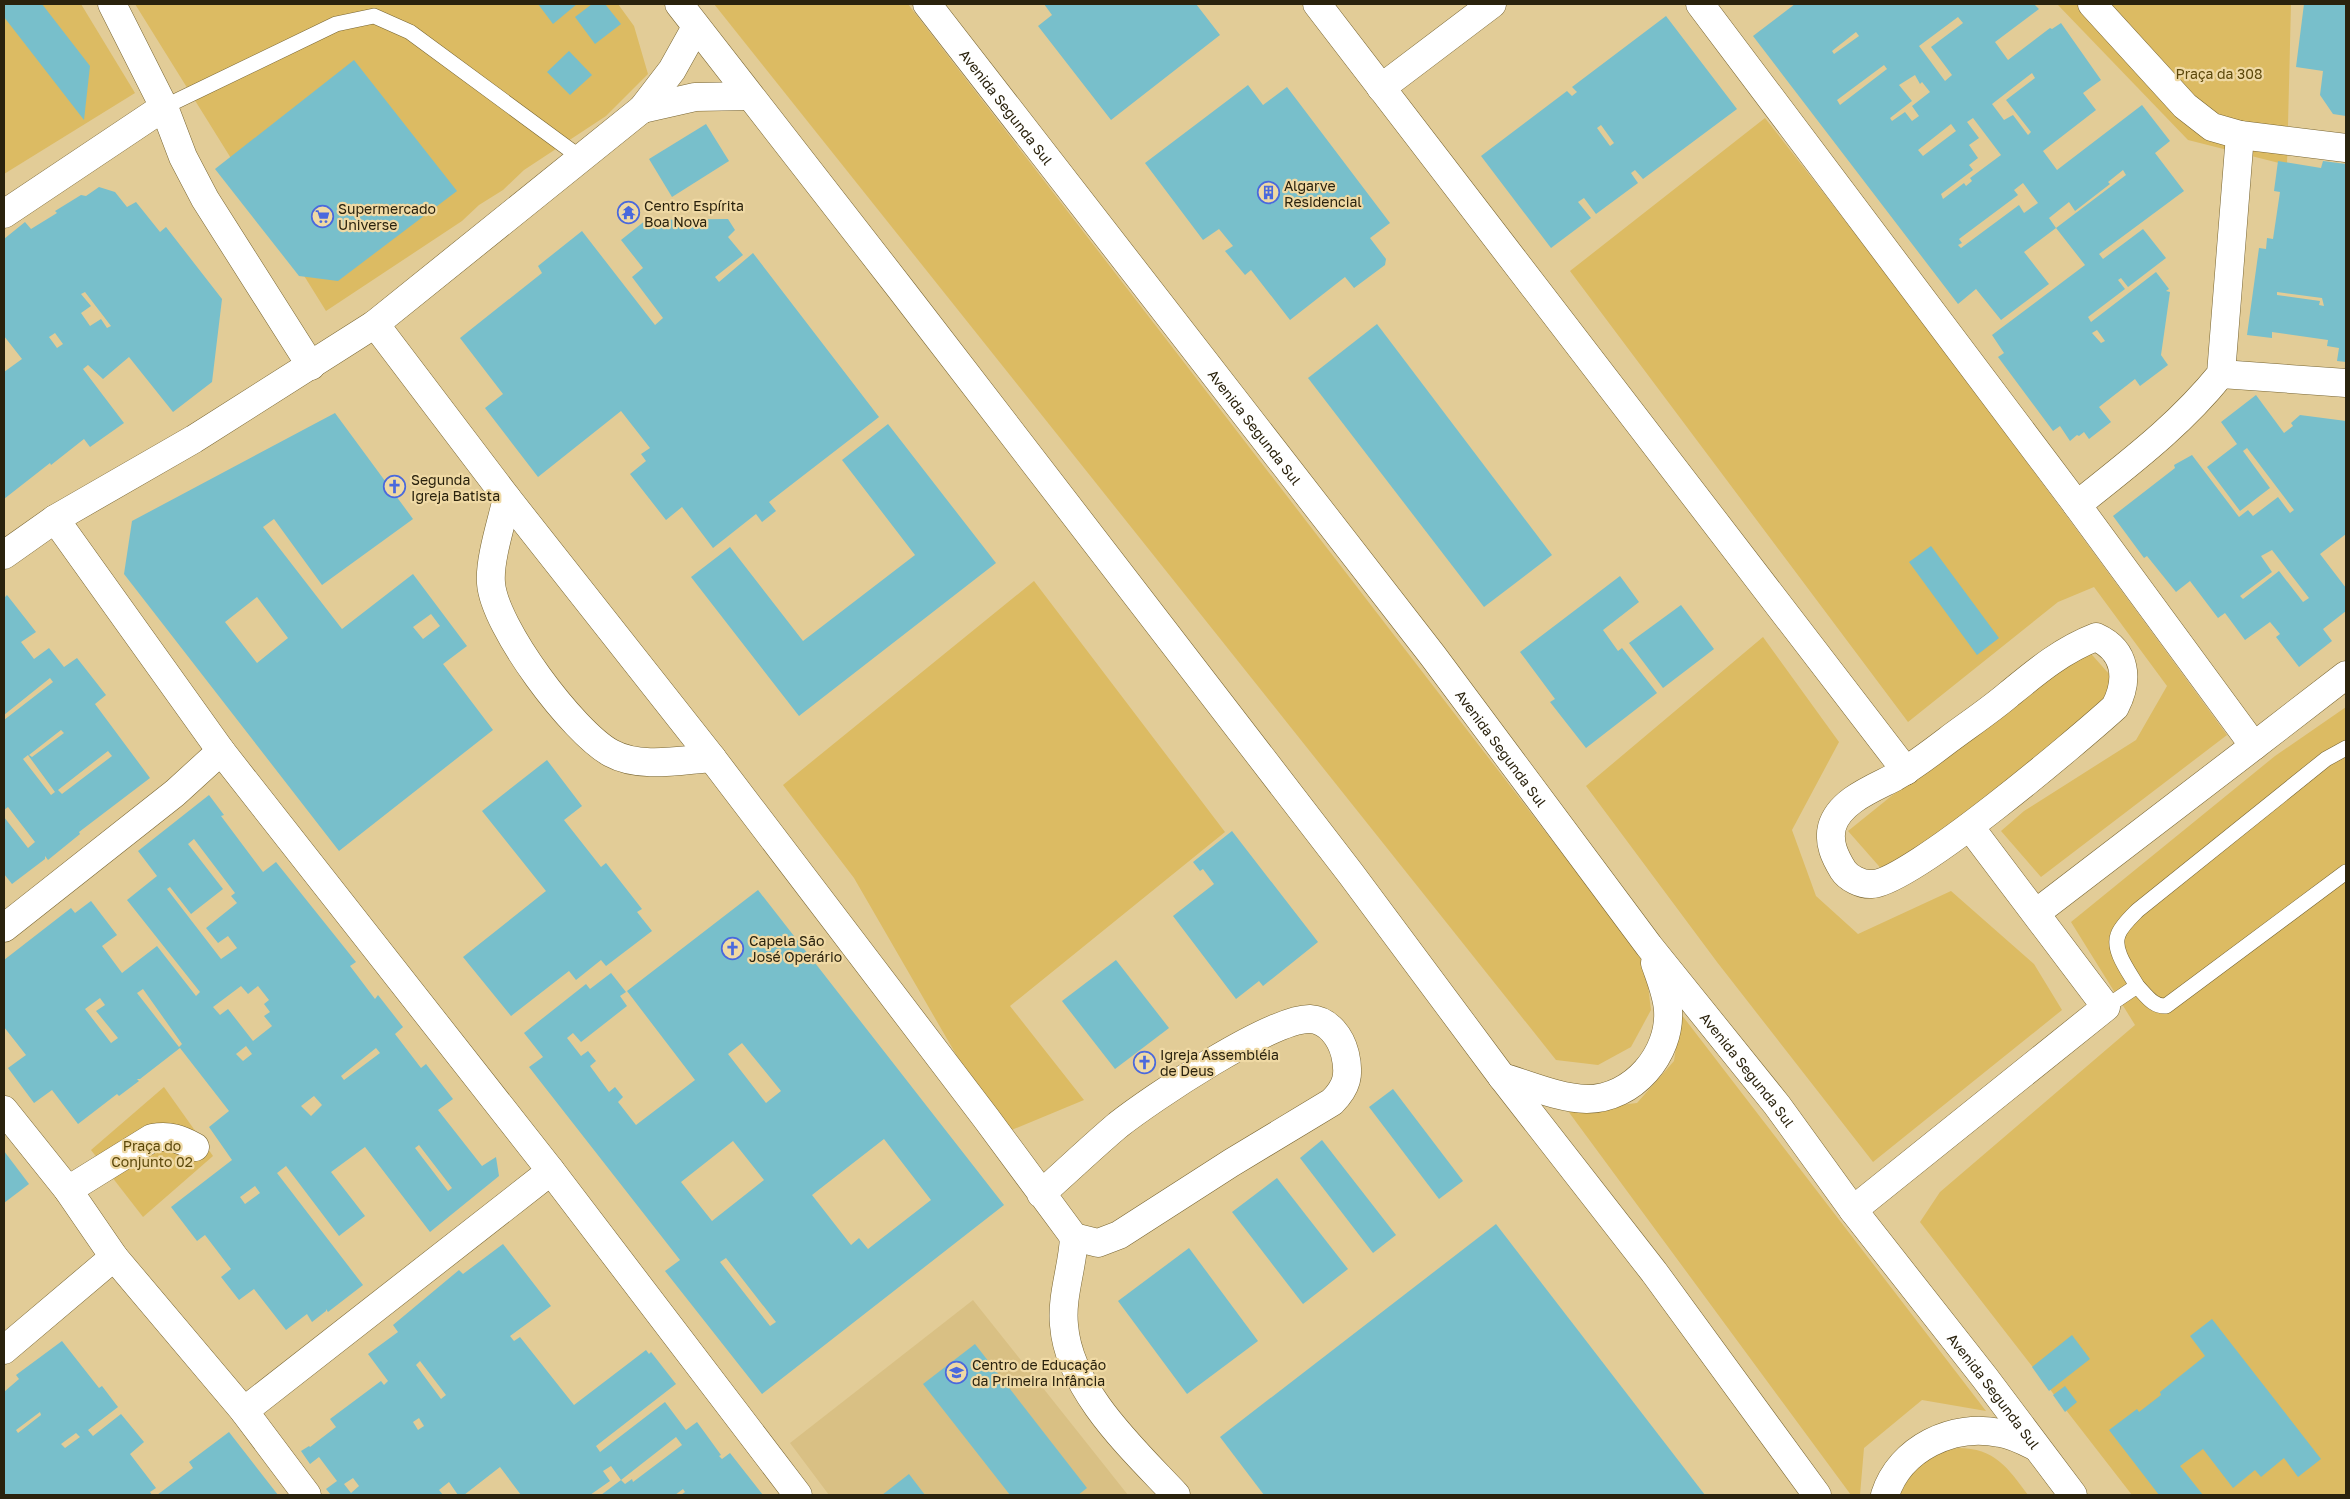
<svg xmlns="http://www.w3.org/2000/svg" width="2350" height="1499" font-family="'Golos Text',sans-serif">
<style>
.built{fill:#d9c084}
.green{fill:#dcbb63}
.building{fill:#78bfcb;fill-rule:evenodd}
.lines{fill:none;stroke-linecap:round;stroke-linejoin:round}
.service-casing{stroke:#786532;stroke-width:16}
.minor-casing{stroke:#786532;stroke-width:29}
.tertiary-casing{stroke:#786532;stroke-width:29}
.secondary-casing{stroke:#786532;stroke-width:29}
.service{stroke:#fff;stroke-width:15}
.minor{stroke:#fff;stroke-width:28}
.tertiary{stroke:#fff;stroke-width:28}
.secondary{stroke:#fff;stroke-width:28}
.labels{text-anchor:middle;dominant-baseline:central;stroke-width:4.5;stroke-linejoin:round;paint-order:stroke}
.park-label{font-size:14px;fill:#5c480a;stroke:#efd9a4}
.street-label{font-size:14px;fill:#2a220d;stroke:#efd9a4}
.poi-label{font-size:14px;fill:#2a220d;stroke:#efd9a4;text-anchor:start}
</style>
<rect width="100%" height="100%" fill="#e2cc97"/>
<polygon class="built" points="973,1300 1128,1495 829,1495 790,1443"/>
<g class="green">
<polygon points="4,4 81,4 135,93 4,174"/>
<polygon points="135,4 618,4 634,26 648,74 606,116 524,170 503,190 479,205 462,221 326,311"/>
<polygon points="714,4 908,4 1645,961 1651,1010 1631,1047 1598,1065 1556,1060"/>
<polygon points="2057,4 2291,4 2287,165 2188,140"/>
<path d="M1765 118C1924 320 2075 527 2227 735L2041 877 2001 831 2024 811 2136 740 2167 686 2094 587 2058 602 1908 722 1570 271Z"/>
<polygon points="1034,581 1225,832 1010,1006 1084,1100 1002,1134 854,878 783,785"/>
<polygon points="1763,637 1839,742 1792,830 1816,896 1858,934 1951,891 2034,964 2062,1010 1873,1162 1717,962 1586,786"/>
<polygon points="2085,647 2134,702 1885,873 1848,831 1946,752"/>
<polygon points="2346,707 2346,1495 2132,1495 1920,1222 1940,1192 2135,1025 2071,922 2275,756"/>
<polygon points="1681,1014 1986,1411 1922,1400 1864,1448 1860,1495 1851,1495 1568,1111 1637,1103 1674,1061"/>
<polygon points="164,1087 213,1156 143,1217 91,1150"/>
<path d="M1958 1448C1995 1448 2008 1468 2028 1495H1900C1913 1467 1928 1454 1958 1448Z"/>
</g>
<g class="building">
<polygon points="4,4 42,4 90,66 84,120 4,17"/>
<polygon points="538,4 577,4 553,24"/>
<polygon points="592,4 605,4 621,24 595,44 575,17"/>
<polygon points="1044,4 1196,4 1220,35 1111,120 1038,26 1052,15"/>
<path d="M1795 4H2034L2039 9 1995 42 2008 60 2050 28 2052 29 2061 23 2101 80 2083 93 2096 110 2043 151 2057 170 2142 105 2170 141 2155 153 2184 191 2099 254 2103 259 2143 229 2166 258 2128 287 2121 278 2118 280 2125 289 2088 317 2091 322 2156 272 2169 289 2166 291 2170 292 2161 355 2168 365 2140 386 2135 379 2099 407 2111 422 2089 439 2084 432 2079 436 2077 435 2070 441 2060 426 2053 431 1998 357 2004 353 1992 335 2085 265 2056 228 2126 175 2123 170 2108 182 2110 184 2075 211 2069 202 2049 218 2056 228 2024 252 2049 284 2001 320 1976 289 1958 304 1753 36ZM1958 17 1963 23 1931 47 1952 75 1945 81 1919 46ZM1856 32 1859 36 1834 54 1832 51ZM1884 65 1887 69 1840 105 1837 100ZM2032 73 2035 78 2006 100 2031 132 2028 135 2013 115 2004 120 1992 104ZM1915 75 1920 84 1922 82 1930 92 1912 106 1919 116 1912 121 1905 112 1892 121 1890 118 1912 101 1899 85ZM1973 118 2001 155 1970 178 1972 181 1966 186 1964 183 1943 199 1941 194 1973 170 1969 165 1978 158 1969 145 1979 138 1967 122ZM1951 124 1956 131 1923 156 1918 150ZM2023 183 2038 203 2024 213 2019 205 1961 248 1958 245 1962 243 1959 239 2018 195 2014 190ZM2097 330 2105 341 2101 343 2092 333Z"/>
<polygon points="2304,4 2346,4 2346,116 2333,114 2320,95 2323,71 2296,67"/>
<path d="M1666 16 1737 109 1643 179 1635 170 1631 173 1638 183 1596 214 1584 198 1578 202 1591 218 1551 248 1481 156 1567 91 1572 96 1577 92 1572 87ZM1601 125 1614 143 1610 146 1597 128Z"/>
<polygon points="569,51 592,75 570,95 547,72"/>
<polygon points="354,60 457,191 338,281 299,276 215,169"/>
<polygon points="1248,85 1263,105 1287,87 1390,223 1370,238 1386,259 1385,265 1354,288 1345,277 1290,320 1251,270 1245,275 1225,251 1233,246 1219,229 1203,240 1145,163"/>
<polygon points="706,124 729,161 672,197 649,159"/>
<path d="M2278 161 2321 168 2323 161 2346 164V362L2337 361 2339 348 2327 346 2328 340 2272 332V338L2247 335 2259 248 2266 249 2267 238 2273 239 2280 192 2274 191ZM2277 292 2322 298 2324 306 2319 305 2320 301 2277 295Z"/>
<path d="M99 187 115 192 127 207 136 202 160 232 166 227 222 299 212 382 173 412 129 357 103 379 88 365 83 369 124 423 90 447 84 439 51 465 50 463 4 499V372L22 359 4 336V239L25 222 31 229 57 213 55 211 81 195 86 196ZM85 292 111 326 107 328 101 319 90 326 81 313 91 306 81 294ZM55 333 63 344 57 348 49 337Z"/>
<polygon points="728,219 735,230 728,237 743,255 715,277 719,282 753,253 879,417 769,502 776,511 762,522 756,514 713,548 682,507 666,520 630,474 646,461 641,454 650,448 621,411 538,477 485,408 503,394 460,338 542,273 538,266 582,231 655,325 663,318 632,277 643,268 621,240 646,220"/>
<polygon points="1377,324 1552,555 1484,607 1308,378"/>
<path d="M2256 395 2284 433 2293 426 2291 423 2300 415 2346 421V534L2320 554 2346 588V611L2323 629 2332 641 2299 667 2276 637 2280 634 2270 622 2245 640 2225 613 2218 618 2190 581 2176 592 2147 556 2144 558 2113 516 2175 468 2174 465 2192 455 2239 517 2248 510 2253 516 2278 497 2290 513 2294 510 2247 448 2243 451 2270 488 2240 511 2207 467 2237 444 2221 422ZM2272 550 2309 598 2303 602 2279 571 2243 599 2240 596 2272 572 2261 556Z"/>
<path d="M335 413 413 519 322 585 274 519 263 527 342 629 413 574 467 646 443 664 493 730 339 851 124 574 132 521ZM257 597 288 638 257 663 225 622ZM431 614 440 626 423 639 413 627Z"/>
<polygon points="888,424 996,563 799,716 691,577 730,547 803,641 915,555 842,460"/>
<polygon points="1931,546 1999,638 1977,655 1909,562"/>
<polygon points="1620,576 1639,602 1603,630 1618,651 1622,648 1657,693 1586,748 1550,702 1555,699 1520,652"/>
<path d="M7 595 36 632 21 642 34 659 49 648 64 667 77 658 106 695 95 704 150 778 79 832 80 834 48 860 45 856V859L12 884 4 874V817L28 848 35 842 8 807 4 810V720L53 682 50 678 4 715V598ZM61 730 64 733 32 757 29 755ZM108 751 112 756 62 794 58 790ZM28 755 55 792 51 795 23 759Z"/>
<polygon points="1681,605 1714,649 1663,688 1629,643"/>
<polygon points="547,760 582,806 564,820 601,867 606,863 642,909 637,912 652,931 606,966 601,960 576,980 569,971 511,1016 463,957 546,891 482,811"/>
<path d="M209 795 224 815 221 816 263 872 276 862 356 962 350 966 375 999 378 995 403 1027 395 1034 421 1068 426 1064 453 1099 438 1110 482 1166 496 1157 499 1176 430 1232 365 1147 331 1172 365 1216 339 1236 286 1166 277 1173 363 1285 328 1312 326 1309V1311L312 1322 307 1314 286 1330 254 1289 239 1300 221 1277 231 1269 205 1235 197 1241 171 1207 232 1160 209 1127 229 1111 180 1048 140 1079H137L139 1081 119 1096 117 1094 78 1124 52 1090 34 1103 8 1068 26 1055 4 1027V960L71 908 75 913 91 901 117 935 102 946 122 973 157 946 196 996 200 992 127 900 157 876 138 851ZM194 839 235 893 231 896 237 903 206 928 218 943 228 936 237 948 221 959 167 889 170 887 191 914 223 889 188 844ZM241 986 248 994 258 986 269 1000 264 1004 270 1012 264 1016 272 1026 253 1041 228 1009 220 1015 213 1007ZM143 989 182 1044 179 1047 137 993ZM100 998 105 1005 96 1011 118 1038 111 1043 85 1009ZM246 1046 252 1054 243 1061 236 1054ZM376 1048 380 1053 344 1080 341 1076ZM314 1096 322 1105 311 1116 301 1106ZM419 1145 452 1188 448 1191 415 1148ZM255 1186 260 1193 245 1204 240 1197Z"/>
<polygon points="1232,831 1318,942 1263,986 1259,981 1236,999 1173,916 1214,884 1203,869 1200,871 1193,862"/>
<path d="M758 890 1004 1205 762 1394 665 1271 680 1260 529 1067 543 1057 524 1033 586 984 590 989 611 973 626 992 620 996 627 1006 581 1042 573 1033 567 1038 581 1056 588 1051 596 1061 590 1066 609 1092 615 1087 623 1097 618 1102 636 1125 695 1080 627 991ZM742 1043 781 1091 766 1103 728 1054ZM884 1139 931 1200 868 1249 859 1238 851 1245 812 1195ZM733 1141 764 1180 712 1221 681 1182ZM726 1258 776 1322 770 1326 720 1262Z"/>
<polygon points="1116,960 1169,1028 1115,1069 1062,1001"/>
<polygon points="1393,1089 1463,1181 1439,1199 1369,1107"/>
<polygon points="1322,1140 1396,1235 1373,1253 1300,1158"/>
<polygon points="4,1151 29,1184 4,1203"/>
<polygon points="1277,1178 1348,1269 1303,1304 1232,1212"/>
<polygon points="1496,1224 1705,1495 1264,1495 1220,1437"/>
<path d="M503 1244 551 1306 510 1336 514 1341 520 1337 574 1405 646 1350 649 1354 651 1352 676 1384 596 1446 600 1452 665 1402 686 1430 697 1422 721 1455 719 1456 722 1459 730 1453 763 1495H681L685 1492 683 1489 675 1495H601L621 1480 611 1466 603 1471 610 1481 590 1495H521L500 1467 464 1495H458L449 1482 439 1490 443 1495H331L326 1489 337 1481 319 1457 310 1464 301 1451 309 1446 310 1447 336 1427 330 1419 381 1381 384 1385 388 1381 368 1354 398 1332 393 1325 459 1270 463 1274ZM420 1361 446 1395 441 1399 416 1365ZM419 1418 424 1426 418 1430 413 1422ZM676 1437 682 1445 633 1482 632 1479 625 1484 621 1480ZM353 1478 359 1486 351 1493 344 1484Z"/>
<polygon points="1189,1248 1258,1341 1187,1394 1118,1301"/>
<polygon points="2212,1319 2321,1459 2298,1477 2284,1458 2261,1477 2255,1470 2233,1488 2203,1449 2180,1466 2203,1495 2159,1495 2109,1430 2137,1409 2139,1412 2161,1395 2160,1392 2205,1356 2190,1336"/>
<polygon points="2072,1335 2090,1359 2049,1391 2032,1367"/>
<path d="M62 1341 99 1388 102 1386 118 1407 88 1430 93 1436 121 1414 144 1442 130 1454 156 1488 150 1492 152 1495H4V1392L19 1379 16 1375ZM40 1412 41 1415 18 1433 16 1430ZM76 1433 80 1437 65 1448 61 1444Z"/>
<polygon points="975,1344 1087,1488 1078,1495 1010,1495 923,1384"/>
<polygon points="2065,1386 2077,1402 2065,1412 2053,1395"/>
<polygon points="229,1432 278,1495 157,1495 193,1468 189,1462"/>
<polygon points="909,1474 925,1495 882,1495"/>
</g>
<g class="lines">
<defs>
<g id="service">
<polyline points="164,107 336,24 374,16 410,32 581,158"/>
<path d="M2137 986C2130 973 2112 951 2118 935 2121 926 2131 917 2138 910L2326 759 2346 748"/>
<path d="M2106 1007 2137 986C2146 995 2153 1007 2166 1006L2346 872"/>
</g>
<g id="minor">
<polyline points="112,4 164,107"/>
<polyline points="1317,4 1906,771"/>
<polyline points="1700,4 2077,505 2254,746 2346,675"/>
<polyline points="2092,4 2185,106 2212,127 2240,135 2346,148"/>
<polyline points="1381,88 1492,4"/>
<polyline points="4,214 164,107 183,157 205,199 311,366"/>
<path d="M375 324 507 498 712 758 986 1118 1074 1237 1098 1243 1119 1235 1231 1163 1332 1102C1347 1087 1350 1075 1345 1054 1341 1038 1329 1020 1310 1019 1271 1018 1151 1099 1118 1125 1092 1147 1067 1171 1041 1194"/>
<polyline points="2221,374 2346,383"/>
<path d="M507 498C502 521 489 560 491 583 494 627 573 732 611 753 640 769 681 760 712 758"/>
<path d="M2077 505C2129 463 2178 427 2221 374L2240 135"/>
<polyline points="55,519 221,751 551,1171 798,1495"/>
<path d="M2096 637C2127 651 2129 680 2115 707 2081 738 1909 884 1872 884 1862 885 1848 878 1843 870 1835 857 1828 843 1832 827 1839 801 1874 788 1895 777 1914 766 1931 753 1948 740 1968 725 1989 711 2008 695 2036 672 2062 650 2096 637Z"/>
<polyline points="2036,913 2254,746"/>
<polyline points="4,928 175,793 221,751"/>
<polyline points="4,1110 68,1190 114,1257 4,1350"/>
<path d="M68 1190 152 1138C170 1135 180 1139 195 1147"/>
<polyline points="1853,1210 2106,1007 1970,827"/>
<path d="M1074 1237C1073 1266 1061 1296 1064 1325 1069 1391 1133 1449 1176 1495"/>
<polyline points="114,1257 244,1411 307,1495"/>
<polyline points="244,1411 551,1171"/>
</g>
<g id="tertiary">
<polyline points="642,109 695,97 749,96"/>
<polyline points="4,555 55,519 194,439 375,324 642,109 672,70 696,27"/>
</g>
<g id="secondary">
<polyline points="679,4 900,288 1351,874 1502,1077 1654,1272 1817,1495"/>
<path id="s1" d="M927 4 1433 656 1649 946 1777 1105 1853 1210 1985 1378 2073 1495"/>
<path d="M1502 1077C1529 1085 1558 1098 1587 1099 1633 1099 1671 1054 1668 1010 1667 994 1660 978 1655 963"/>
<path d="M1885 1495C1900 1448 1953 1423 2000 1433 2013 1435 2024 1441 2036 1447"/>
</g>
</defs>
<use href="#service" class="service-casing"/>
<use href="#minor" class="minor-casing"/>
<use href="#tertiary" class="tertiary-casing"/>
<use href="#secondary" class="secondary-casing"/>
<use href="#service" class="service"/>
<use href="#minor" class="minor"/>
<use href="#tertiary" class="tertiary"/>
<use href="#secondary" class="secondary"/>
</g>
<defs>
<symbol id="building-ring" viewBox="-11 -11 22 22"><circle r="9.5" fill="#efd9a4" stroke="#4a69dd" stroke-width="1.5"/><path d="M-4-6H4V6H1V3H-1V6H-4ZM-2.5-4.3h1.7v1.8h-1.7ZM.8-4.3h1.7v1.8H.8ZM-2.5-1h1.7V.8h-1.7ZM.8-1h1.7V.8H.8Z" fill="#4a69dd"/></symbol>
<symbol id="temple-ring" viewBox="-11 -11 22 22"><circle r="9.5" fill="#efd9a4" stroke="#4a69dd" stroke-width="1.5"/><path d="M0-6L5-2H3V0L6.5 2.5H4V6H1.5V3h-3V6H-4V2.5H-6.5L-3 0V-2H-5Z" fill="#4a69dd"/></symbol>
<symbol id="supermarket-ring" viewBox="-11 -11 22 22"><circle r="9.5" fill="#efd9a4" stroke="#4a69dd" stroke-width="1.5"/><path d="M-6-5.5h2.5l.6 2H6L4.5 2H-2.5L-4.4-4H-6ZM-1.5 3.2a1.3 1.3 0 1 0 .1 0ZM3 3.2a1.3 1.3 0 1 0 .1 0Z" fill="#4a69dd"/></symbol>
<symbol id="church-ring" viewBox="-11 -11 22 22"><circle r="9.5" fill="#efd9a4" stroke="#4a69dd" stroke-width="1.5"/><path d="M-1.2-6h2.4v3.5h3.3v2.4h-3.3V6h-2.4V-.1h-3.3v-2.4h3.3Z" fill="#4a69dd"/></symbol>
<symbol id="school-ring" viewBox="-11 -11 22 22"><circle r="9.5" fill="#efd9a4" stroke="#4a69dd" stroke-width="1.5"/><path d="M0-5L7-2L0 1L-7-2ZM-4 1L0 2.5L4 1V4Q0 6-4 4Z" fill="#4a69dd"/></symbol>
</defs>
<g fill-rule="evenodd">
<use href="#building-ring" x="1256" y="180" width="25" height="25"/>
<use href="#temple-ring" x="616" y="200" width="25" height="25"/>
<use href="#supermarket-ring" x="310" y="204" width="25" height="25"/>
<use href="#church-ring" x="382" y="474" width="25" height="25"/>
<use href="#church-ring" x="720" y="936" width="25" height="25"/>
<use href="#church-ring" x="1132" y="1050" width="25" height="25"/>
<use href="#school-ring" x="944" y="1360" width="25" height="25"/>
</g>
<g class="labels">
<g class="park-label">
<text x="2219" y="73">Praça da 308</text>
<text x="152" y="1145">Praça do<tspan x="152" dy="16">Conjunto 02</tspan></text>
</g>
<g class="street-label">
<text stroke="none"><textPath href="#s1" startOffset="130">Avenida Segunda Sul</textPath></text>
<text stroke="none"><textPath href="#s1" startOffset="535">Avenida Segunda Sul</textPath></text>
<text stroke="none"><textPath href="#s1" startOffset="940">Avenida Segunda Sul</textPath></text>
<text stroke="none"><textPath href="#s1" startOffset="1345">Avenida Segunda Sul</textPath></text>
<text stroke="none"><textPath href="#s1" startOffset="1750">Avenida Segunda Sul</textPath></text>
</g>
<g class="poi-label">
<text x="1284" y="185">Algarve<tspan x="1284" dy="16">Residencial</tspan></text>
<text x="644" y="205">Centro Espírita<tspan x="644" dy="16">Boa Nova</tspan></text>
<text x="338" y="208">Supermercado<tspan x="338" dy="16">Universe</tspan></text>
<text x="411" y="479">Segunda<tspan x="411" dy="16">Igreja Batista</tspan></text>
<text x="749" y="940">Capela São<tspan x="749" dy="16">José Operário</tspan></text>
<text x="1160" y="1054">Igreja Assembléia<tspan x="1160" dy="16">de Deus</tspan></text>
<text x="972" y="1364">Centro de Educação<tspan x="972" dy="16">da Primeira Infância</tspan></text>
</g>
</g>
<rect width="2350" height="1499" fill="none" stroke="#2a220d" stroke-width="10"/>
</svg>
